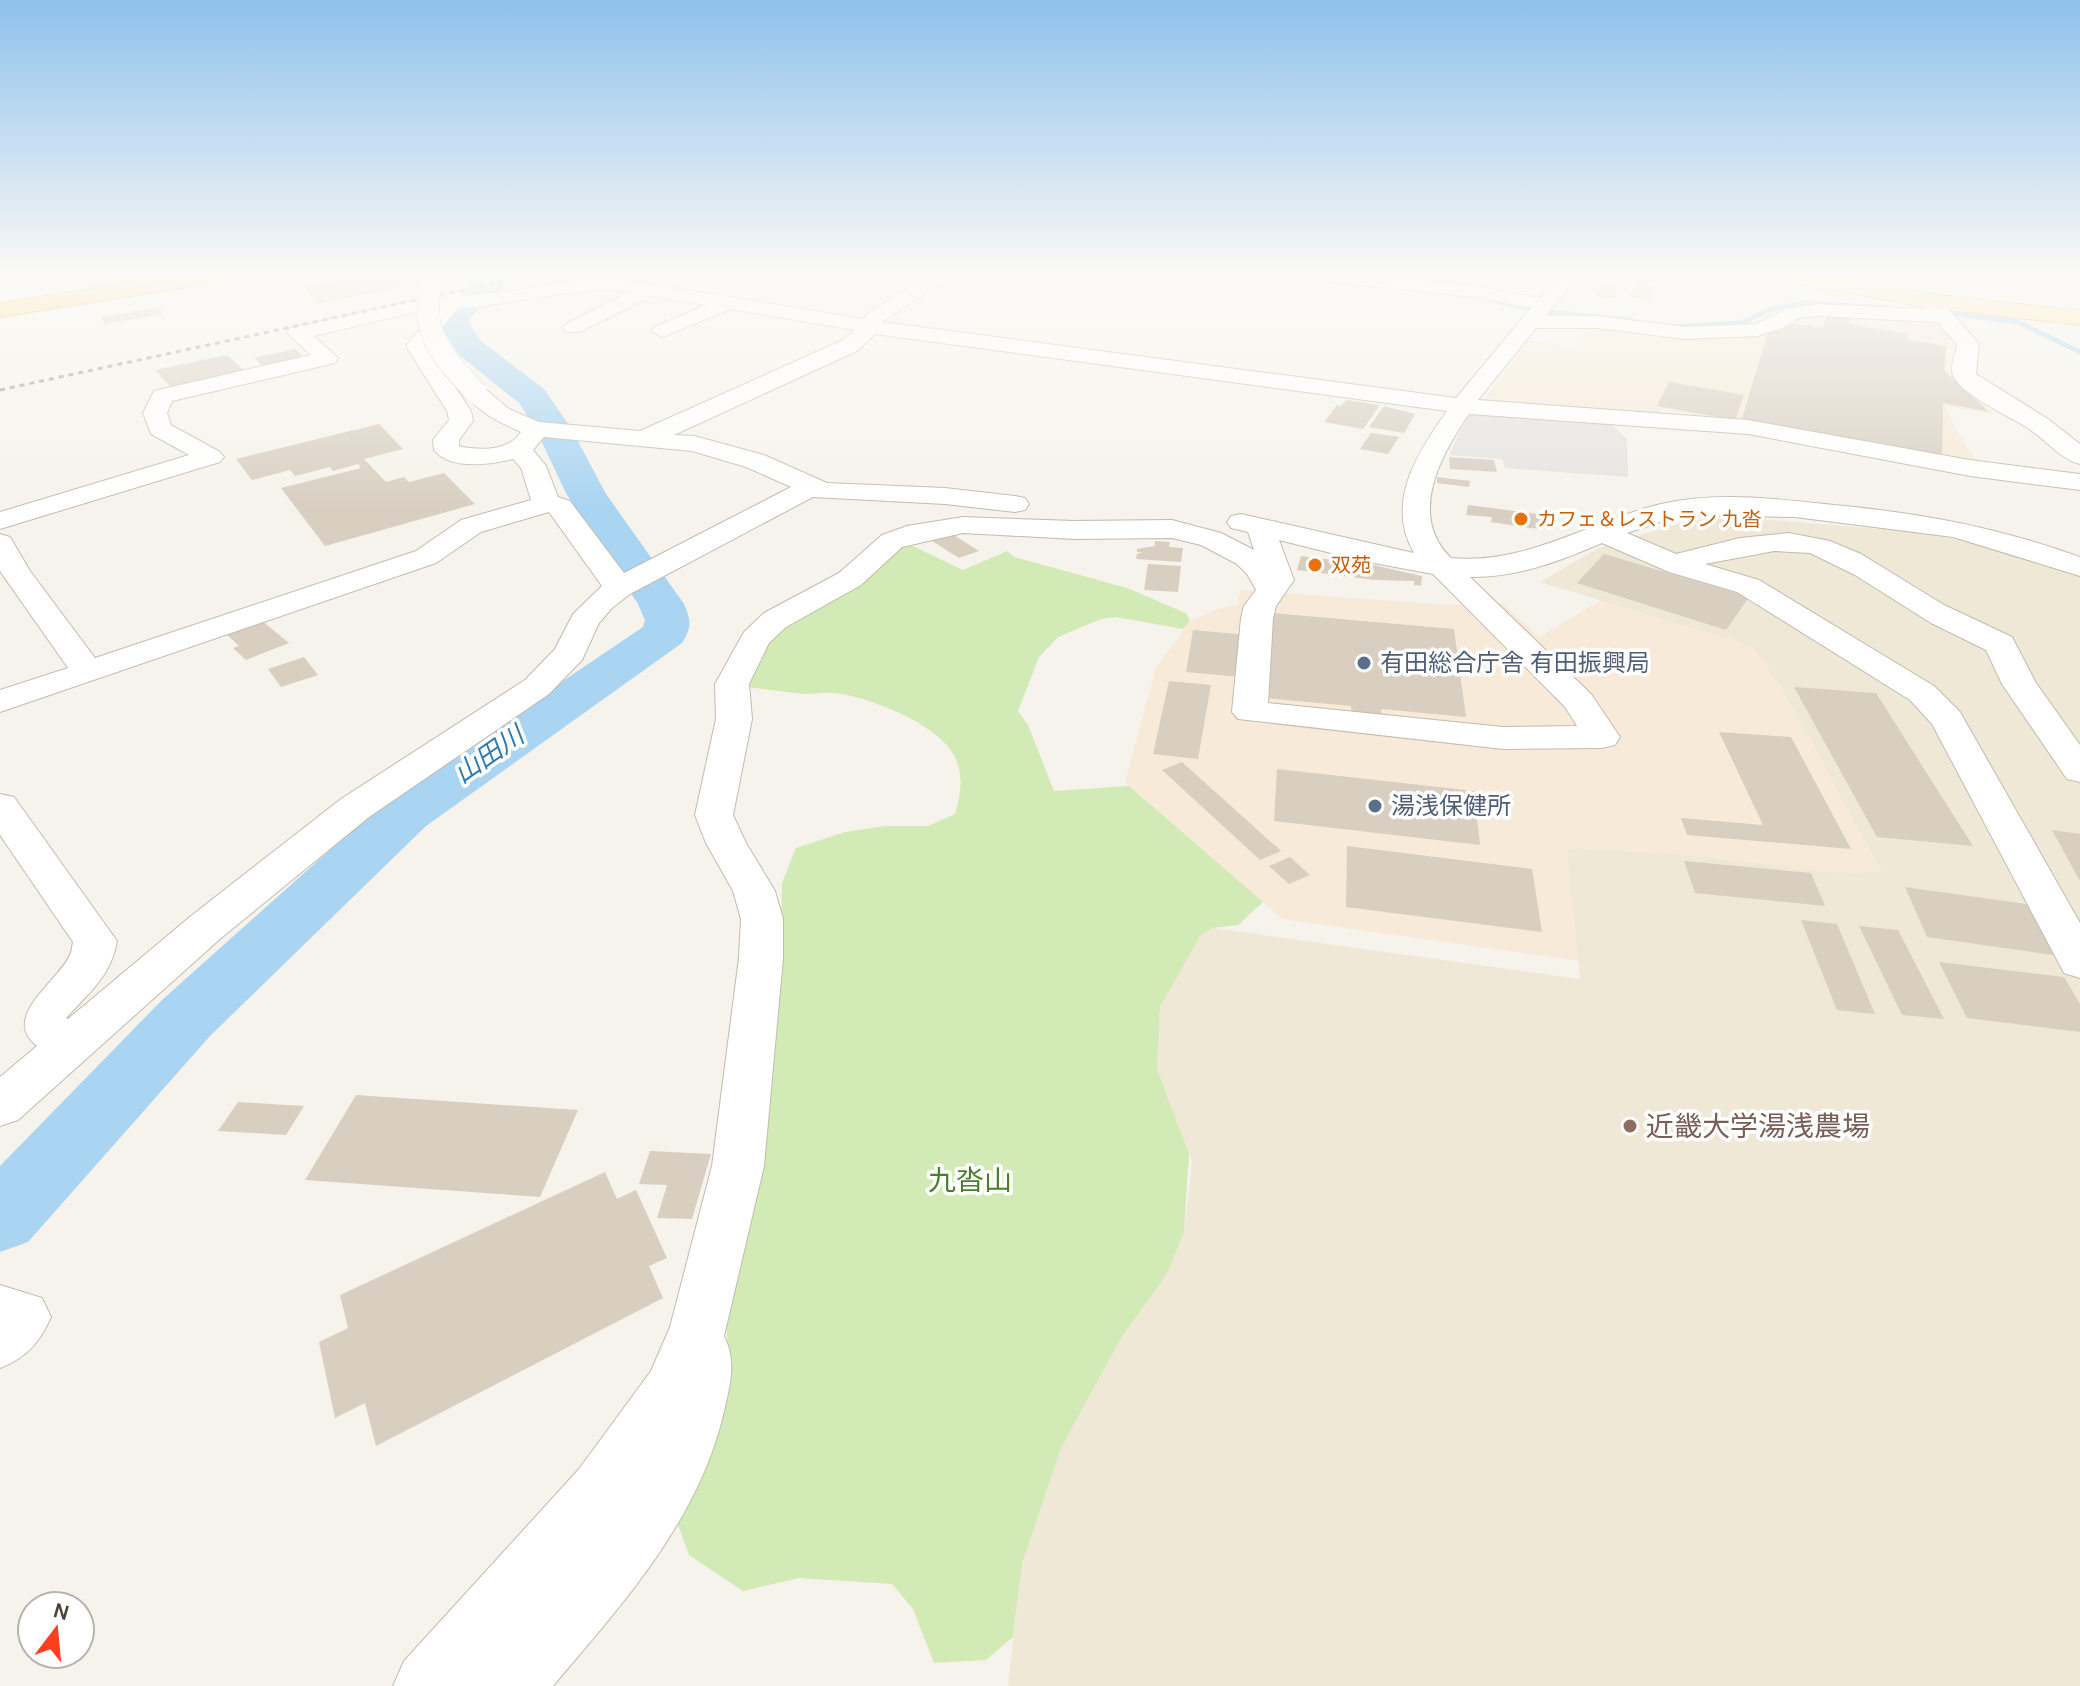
<svg xmlns="http://www.w3.org/2000/svg" width="2080" height="1686" font-family="Karla,'Noto Sans JP',sans-serif">
<style>
.commercial{fill:#f7ead8}
.education{fill:#efe8d6}
.green{fill:#d2eab5}
.parking{fill:#e5e3e0}
.lines{fill:none;stroke-linecap:round;stroke-linejoin:round}
.stream{stroke:#a9d4f2;stroke-width:5}
.river{fill:#a9d4f2;fill-rule:evenodd}
.building{fill:#d8cfc1}
.minor-casing{stroke:#c2bbae;stroke-width:2}
.major-casing{stroke:#e6c16a;stroke-width:2}
.highway-casing{stroke:#e0a43c;stroke-width:2}
.minor{fill:#fff;fill-rule:evenodd}
.major{fill:#ffe39c;fill-rule:evenodd}
.highway{fill:#ffcf6e;fill-rule:evenodd}
.rail{stroke:#9a9a9a;stroke-width:3;stroke-dasharray:5 5;stroke-linecap:butt}
.minor-bridge-casing{stroke:#c2bbae;stroke-width:23;stroke-linecap:butt}
.minor-bridge{stroke:#fff;stroke-width:22}
.food-dot{fill:#e8710a;stroke:#fff;stroke-width:3}
.service-dot{fill:#5c6f8a;stroke:#fff;stroke-width:3}
.education-dot{fill:#8d6e63;stroke:#fff;stroke-width:3}
.labels{text-anchor:middle;dominant-baseline:central;stroke-width:7;stroke-linejoin:round;paint-order:stroke}
.far-food-label{font-size:20px;fill:#c56008;stroke:#fff;text-anchor:start}
.service-label{font-size:24px;fill:#4e5e75;stroke:#fff;text-anchor:start}
.water-label{font-size:26px;font-style:italic;fill:#2e7ab2;stroke:#fff}
.near-education-label{font-size:28px;fill:#785e54;stroke:#fff;text-anchor:start}
.near-park-label{font-size:28px;fill:#4a7f2a;stroke:#fff}
</style>
<rect width="100%" height="100%" fill="#f6f3ec"/>
<g class="commercial">
<polygon points="1826,313 1928,318 1938,323 1949,338 1947,371 1994,414 1945,406 1960,437 1982,468 1662,409 1659,416 1491,403 1484,400 1529,340 1573,348 1590,326 1687,338"/>
<polygon points="1240,590 1449,605 1502,603 1539,637 1601,600 1752,646 1785,693 1881,873 1839,873 1678,854 1568,848 1579,961 1282,919 1125,782 1156,668 1190,621 1220,608 1238,605"/>
</g>
<polygon class="education" points="1723,516 1916,532 1959,540 2080,575 2080,1686 1008,1686 1022,1564 1061,1448 1121,1338 1167,1274 1184,1232 1192,1162 1157,1069 1160,1007 1192,942 1212,928 1580,979 1567,848 1678,854 1839,873 1881,872 1785,693 1752,646 1540,582 1599,548 1679,523"/>
<path class="green" d="M909 544 963 570 1007 551 1014 557 1127 588 1186 613 1190 621 1183 629 1116 617 1101 619 1058 637 1039 657 1018 711 1028 725 1054 791 1129 786 1263 902 1238 925 1212 928 1200 936 1160 1007 1157 1069 1189 1154 1184 1232 1167 1274 1121 1338 1061 1448 1022 1564 1013 1637 986 1660 934 1663 913 1609 892 1584 799 1578 743 1591 689 1555 674 1514 728 1355 726 1315 781 929 782 883 796 848 845 832 886 826H928L955 814C960 798 963 782 958 765 949 727 870 697 835 693 825 692 814 694 804 694 783 692 763 689 742 686L768 637 891 547Z"/>
<polygon class="parking" points="1470,412 1607,420 1627,439 1628,477 1505,468 1502,459 1449,455"/>
<g class="lines">
<g class="stream">
<polyline points="1253,273 1314,279"/>
<polyline points="1489,299 1536,311 1630,320"/>
<polyline points="1942,312 2018,322 2080,352"/>
<polyline points="1670,327 1741,323 1772,309 1804,303 1886,308"/>
</g>
<path class="river" d="M489 273H522L490 297 468 321 481 341 544 389 571 428 606 494 684 604C691 620 692 628 682 643L426 826 210 1036 28 1242 0 1252V1166L162 1000 386 800 643 627 645 620 638 604 567 495 535 428 519 403 458 354 437 320 470 285Z"/>
</g>
<g class="building">
<polygon points="62,273 154,273 154,274 91,289"/>
<polygon points="1647,273 1677,273 1670,285 1642,281"/>
<polygon points="393,274 399,285 396,288 316,304 305,287"/>
<polygon points="1635,283 1654,286 1650,299 1630,297"/>
<polygon points="1599,284 1619,287 1616,298 1596,296"/>
<polygon points="159,307 163,314 105,324 101,317"/>
<polygon points="1827,313 1850,316 1849,324 1908,334 1907,340 1946,346 1944,370 1989,412 1943,403 1942,458 1741,422 1768,332 1791,323 1823,328"/>
<polygon points="295,349 308,360 266,369 254,358"/>
<polygon points="227,355 246,372 172,388 155,370"/>
<polygon points="1669,382 1744,395 1735,420 1657,406"/>
<polygon points="1346,400 1380,405 1363,429 1324,422 1337,405 1341,406"/>
<polygon points="1384,406 1415,414 1404,433 1369,427"/>
<polygon points="379,424 403,449 364,459 386,482 404,477 409,482 444,473 475,504 325,546 281,488 361,468 358,464 333,471 330,467 295,476 290,470 252,480 236,459"/>
<polygon points="1371,433 1399,437 1388,454 1360,449"/>
<polygon points="1449,457 1494,460 1497,472 1450,469"/>
<polygon points="1437,477 1470,481 1469,487 1437,483"/>
<polygon points="1468,505 1552,516 1552,529 1529,528 1491,522 1492,517 1466,515"/>
<polygon points="952,534 979,551 959,558 932,541"/>
<polygon points="1155,541 1170,542 1169,547 1183,548 1181,562 1136,559 1137,554 1143,552 1137,552 1137,549 1155,546"/>
<polygon points="1604,554 1749,597 1726,630 1577,583"/>
<polygon points="1301,556 1373,565 1422,576 1421,586 1414,585 1414,581 1375,580 1297,570"/>
<polygon points="1148,564 1181,566 1178,592 1144,590"/>
<polygon points="1272,613 1454,629 1466,717 1381,709 1381,722 1352,719 1351,706 1266,698"/>
<polygon points="261,620 289,643 246,660 233,648 239,646 225,633"/>
<polygon points="1193,630 1247,635 1241,677 1186,672"/>
<polygon points="304,657 318,675 281,687 268,669"/>
<polygon points="1169,681 1211,685 1198,759 1153,754"/>
<polygon points="1794,687 1876,693 1973,846 1877,837"/>
<polygon points="1719,732 1791,737 1851,849 1687,835 1681,818 1763,825"/>
<polygon points="1182,762 1281,851 1260,860 1162,770"/>
<polygon points="1277,769 1474,791 1480,845 1274,821"/>
<polygon points="2052,830 2080,834 2080,881"/>
<polygon points="1347,846 1532,869 1542,932 1346,907"/>
<polygon points="1290,857 1310,875 1289,884 1269,866"/>
<polygon points="1684,861 1811,873 1825,906 1695,893"/>
<polygon points="1905,887 2033,905 2060,956 1927,937"/>
<polygon points="1801,920 1837,924 1875,1014 1837,1010"/>
<polygon points="1859,926 1898,930 1944,1019 1902,1015"/>
<polygon points="1939,962 2064,977 2080,1004 2080,1032 1967,1018"/>
<polygon points="356,1095 578,1110 540,1197 305,1180"/>
<polygon points="238,1102 304,1106 286,1135 218,1131"/>
<polygon points="650,1151 711,1154 692,1219 657,1218 667,1185 639,1184"/>
<polygon points="605,1172 617,1199 636,1190 667,1258 649,1266 663,1298 376,1446 365,1403 335,1418 319,1342 348,1328 340,1295"/>
</g>
<g class="lines">
<defs>
<g id="minor">
<path d="M933 273H956L882 322 1456 398 1531 308 1483 298 1305 279 1296 273C1378 273 1459 281 1540 298L1562 273H1581L1546 316H1598L1685 327 1755 324 1786 309 1817 304 1927 309 1921 301 1924 297H1938L1979 344 1976 374 2048 419 2080 444V464C2060 459 2046 440 2029 429 2011 416 1961 396 1953 375 1950 366 1955 354 1957 345L1938 322 1817 316 1799 318 1785 327 1757 336 1685 339 1598 328H1536L1478 400 1748 420 1970 460 2080 474V490L1970 476 1748 434 1469 414C1441 455 1407 515 1451 558 1528 565 1589 521 1661 504 1715 492 1770 498 1825 504 1919 513 1990 525 2080 557V576L1953 537 1795 517 1700 515 1666 520 1627 533 1676 554 1740 538 1789 533 1830 541 1861 554 1944 605 2012 637 2036 683 2080 745V782L2067 779 2002 684 1986 650 1931 623 1855 575 1810 553 1774 551 1705 564 1759 580 1934 686 1960 712 2080 923V978L2064 973 1932 724 1910 700 1737 592 1669 572 1602 543C1560 561 1517 578 1470 577L1591 694 1620 737 1615 745 1602 748 1503 749 1238 719 1232 712 1241 618 1244 606 1256 590 1247 574 1237 564 1201 545 1172 538 1074 539 963 533 902 547 861 585 786 627 769 643 749 684 752 719 733 815 746 843 775 891 783 919V958L764 1166 724 1336C736 1360 731 1381 725 1407 701 1518 624 1602 553 1686H393L404 1661 579 1469 651 1371 670 1327 712 1166 739 958 741 919 733 891 706 843 695 815 716 719 715 684 744 632 764 613 839 573 882 535 907 526 963 517 1074 521 1172 520 1221 533 1254 550 1248 532 1231 528 1227 522 1231 516 1241 514 1414 553C1385 503 1417 453 1447 411L875 334 857 351 674 435 694 436 764 455 827 483 945 488 1015 496 1025 498 1029 504 1025 510 1015 512 945 504 813 497 630 594 612 608 599 623 582 660 549 694 369 817 221 938 18 1120 0 1126V1077L37 1046C0 1017 57 983 70 955 72 951 72 946 73 942L0 835V794L14 797 117 941C111 976 89 993 66 1018L68 1019 191 916 341 799 525 680 555 649 573 614 602 586 549 512 481 532 436 563 0 712V690L68 668 0 571V534L10 537 30 571 95 658 416 551 461 520 531 500 521 468 513 459C491 464 450 471 434 450L433 440 449 420 447 411 406 346 434 311 411 313 314 336 338 358 335 363 172 401 167 413 171 425 220 452 224 457 220 462 0 529V512L189 455 151 434 143 413 154 391 311 355 287 333 290 328 411 301 445 298 456 291 465 296 516 291 575 279 614 278 863 319 868 313ZM614 290 629 292 566 324 562 328 566 332H580L652 296 706 305 655 327 651 331 662 337 731 309 855 330 841 341 640 431 539 422 509 409 484 388H468L464 393C479 413 499 422 521 432 509 451 479 451 459 446V440L473 421 471 411 428 346 457 309C510 304 561 291 614 290ZM544 437 692 451 746 467 791 487 624 573 570 501 558 497 546 466 533 450ZM1279 540 1363 561 1433 574 1565 707 1577 726 1503 727 1268 703 1273 618 1276 606 1294 580Z"/>
<polygon points="1816,273 1846,273 1902,290 1905,294 1895,300 1818,277"/>
<path d="M0 1285 42 1298 51 1317C40 1342 26 1358 0 1368Z"/>
</g>
<polygon id="major" points="1762,273 1809,273 1931,294 2080,311 2080,325 1931,308 1772,279"/>
<polygon id="highway" points="195,273 247,273 237,279 0,317 0,303"/>
</defs>
<use href="#minor" class="minor-casing"/>
<use href="#major" class="major-casing"/>
<use href="#highway" class="highway-casing"/>
<use href="#minor" class="minor"/>
<use href="#major" class="major"/>
<use href="#highway" class="highway"/>
<polyline class="rail" points="0,390 541,273"/>
<defs>
<path id="minor-bridge" d="M433 273C418 332 438 351 476 393"/>
</defs>
<use href="#minor-bridge" class="minor-bridge-casing"/>
<use href="#minor-bridge" class="minor-bridge"/>
</g>
<linearGradient id="sky" x2="0" y2="1"><stop stop-color="#8fc1ec"/><stop offset="0.54" stop-color="#fbfaf6"/><stop offset="1" stop-color="#fbfaf6" stop-opacity="0"/></linearGradient>
<rect width="2080" height="509" fill="url(#sky)"/>
<g class="food-dot">
<circle cx="1521" cy="519" r="8"/>
<circle cx="1315" cy="565" r="8"/>
</g>
<g class="service-dot">
<circle cx="1364" cy="663" r="8"/>
<circle cx="1375" cy="806" r="8"/>
</g>
<circle class="education-dot" cx="1630" cy="1126" r="8"/>
<g class="labels">
<g class="far-food-label">
<text x="1537" y="519">カフェ＆レストラン 九沓</text>
<text x="1331" y="565">双苑</text>
</g>
<g class="service-label">
<text x="1380" y="663">有田総合庁舎 有田振興局</text>
<text x="1391" y="806">湯浅保健所</text>
</g>
<g class="water-label">
<text transform="translate(489 755) rotate(-35)">山田川</text>
</g>
<g class="near-education-label">
<text x="1646" y="1126">近畿大学湯浅農場</text>
</g>
<g class="near-park-label">
<text x="970" y="1180">九沓山</text>
</g>
</g>
<g transform="translate(56 1630) rotate(16)"><circle r="38" fill="#ffffff" stroke="#b7b4b0" stroke-width="2"/>
<path d="M0-6L14 30L0 20L-14 30Z" fill="#fc3f1d"/>
<text y="-12" font-size="22" font-weight="bold" text-anchor="middle" fill="#4b4439">N</text>
</g>
</svg>
